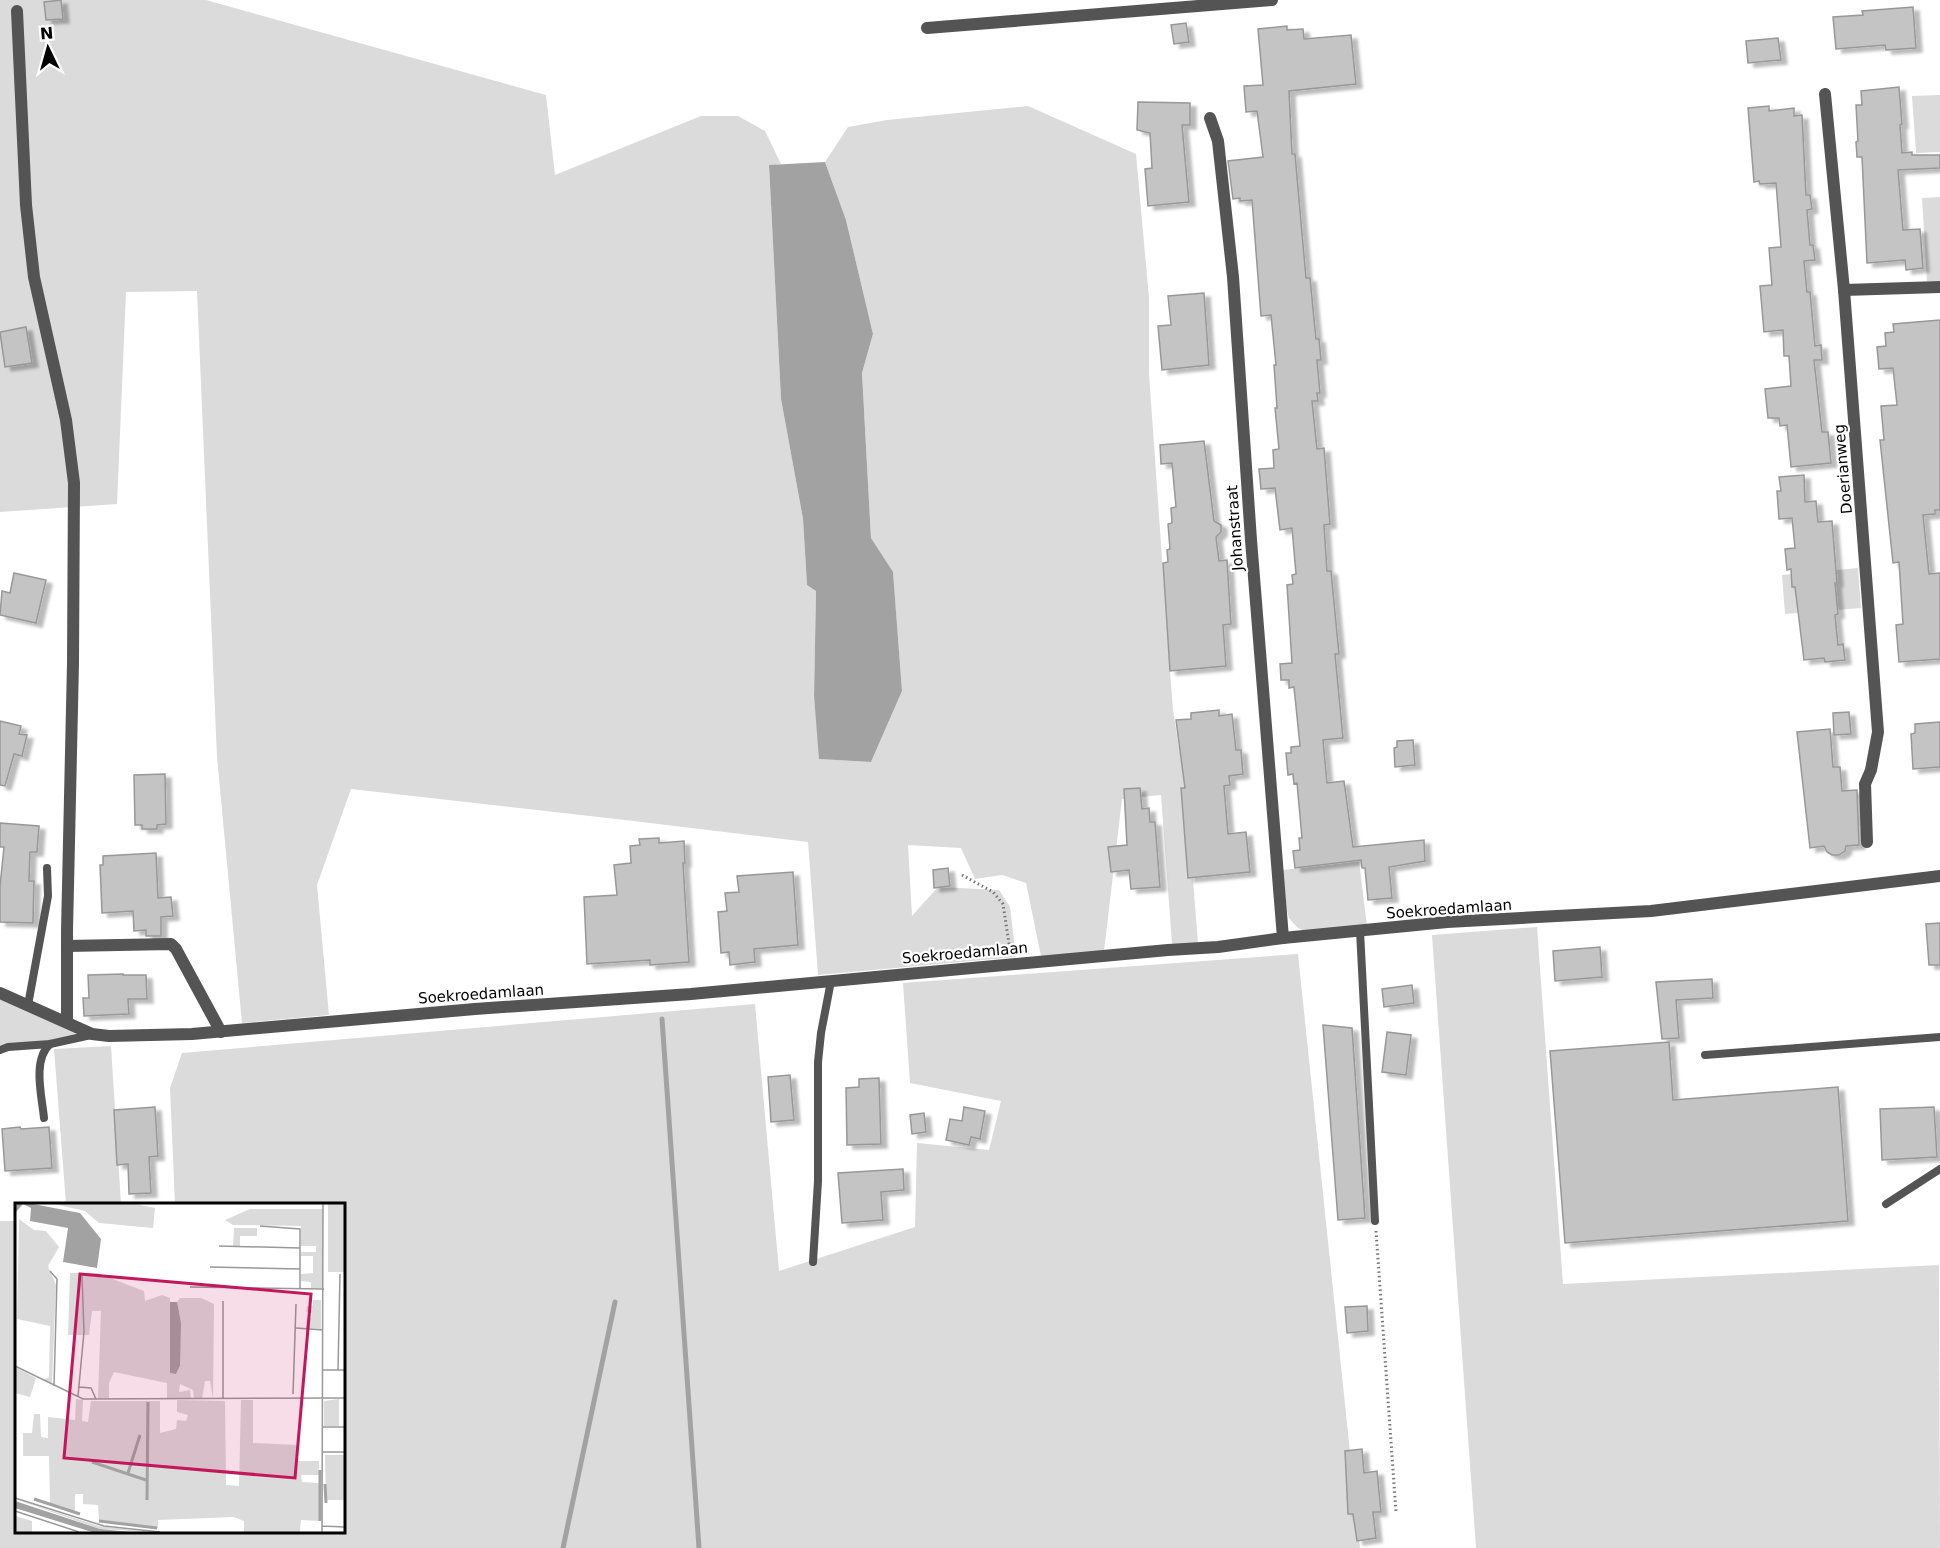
<svg xmlns="http://www.w3.org/2000/svg" width="1940" height="1548" font-family="'DejaVu Sans',sans-serif">
<style>
.green{fill:#dbdbdb}
.water{fill:#a2a2a2}
.lines{fill:none;stroke-linecap:round;stroke-linejoin:round}
.stream{stroke:#a2a2a2;stroke-width:5}
.building{fill:#c4c4c4;stroke:#989898;stroke-width:1.5;filter:url(#shadow)}
.path{stroke:#767676;stroke-width:3;stroke-dasharray:1.5 3;stroke-linecap:butt}
.lane{stroke:#545454;stroke-width:8}
.street{stroke:#545454;stroke-width:12}
.labels{text-anchor:middle;dominant-baseline:central;stroke-width:4.5;stroke-linejoin:round;paint-order:stroke}
.street-label{font-size:15px;fill:#000;stroke:#fff}
.inset-river{fill:none;stroke:#a2a2a2;stroke-width:3}
.inset-road{fill:none;stroke:#999;stroke-width:1.5}
.view{fill:#c2185b;fill-opacity:0.15;stroke:#c2185b;stroke-width:3}
.inset-edge{fill:none;stroke:#000;stroke-width:3}
</style>
<defs>
<filter id="shadow"><feDropShadow dx="6" dy="4" stdDeviation="1.5" flood-color="#0004"/></filter>
</defs>
<rect width="100%" height="100%" fill="#fff"/>
<g class="green">
<polygon points="0,0 206,0 546,95 555,175 701,116 738,116 765,131 781,164 769,166 781,399 803,519 807,585 816,591 814,696 820,759 871,762 902,691 893,573 871,538 862,373 873,334 846,220 825,162 848,127 887,120 1028,106 1136,154 1149,298 1149,374 1170,671 1173,710 1186,793 1198,943 1172,944 1161,795 1122,799 1104,951 1041,956 1026,883 1002,875 975,879 961,848 908,845 912,916 938,887 999,890 1010,907 1016,957 818,975 808,842 625,820 351,789 317,885 329,1015 242,1023 217,757 197,291 126,292 117,504 0,512"/>
<polygon points="1940,95 1940,152 1916,153 1912,96"/>
<polygon points="1940,197 1940,281 1927,281 1922,198"/>
<polygon points="1858,568 1861,608 1785,614 1782,575"/>
<polygon points="1359,861 1367,926 1305,931 1298,928 1289,918 1287,911 1283,870"/>
<polygon points="1537,927 1563,1284 1939,1265 1940,1548 1476,1548 1432,935"/>
<polygon points="1298,954 1360,1548 0,1548 0,1221 16,1221 16,1532 344,1532 344,1204 175,1204 170,1088 182,1053 755,1004 779,1271 915,1227 917,1143 989,1150 1001,1101 910,1083 903,983"/>
<polygon points="0,998 87,1037 0,1045"/>
<polygon points="111,1046 121,1204 66,1204 54,1049"/>
</g>
<polygon class="water" points="825,162 846,220 873,334 862,373 871,538 893,572 902,691 871,762 819,759 814,696 816,591 807,585 803,519 781,399 769,165"/>
<g class="lines">
<g class="stream">
<polyline points="662,1019 699,1548"/>
<polyline points="563,1548 615,1302"/>
</g>
</g>
<g class="building">
<polygon points="61,0 63,19 46,20 44,2"/>
<polygon points="1913,7 1916,48 1886,50 1885,45 1836,49 1833,17 1863,15 1862,11"/>
<polygon points="1186,23 1189,42 1174,44 1171,25"/>
<polygon points="1287,26 1287,30 1303,29 1304,39 1351,35 1356,84 1289,91 1292,154 1295,154 1306,278 1310,278 1316,339 1319,339 1321,360 1317,360 1320,393 1317,393 1318,401 1312,401 1317,449 1324,448 1330,524 1324,525 1327,571 1331,571 1339,654 1335,654 1343,738 1323,740 1327,783 1344,781 1353,847 1424,840 1425,861 1389,867 1392,898 1368,900 1365,868 1362,868 1361,860 1295,868 1293,851 1300,850 1299,838 1302,838 1297,783 1294,784 1293,774 1288,775 1286,753 1291,753 1291,747 1300,746 1294,687 1289,688 1289,680 1281,680 1280,664 1292,663 1287,585 1293,584 1292,575 1296,574 1292,528 1280,530 1275,488 1261,489 1259,469 1274,468 1273,450 1279,449 1275,408 1277,408 1274,365 1276,365 1271,315 1261,316 1252,200 1240,201 1240,198 1233,199 1228,161 1263,157 1257,111 1246,112 1244,86 1263,85 1258,29"/>
<polygon points="1778,38 1781,60 1748,63 1746,41"/>
<polygon points="1899,87 1902,124 1900,125 1902,153 1912,152 1912,155 1940,155 1940,168 1898,170 1903,230 1920,229 1923,268 1906,270 1905,260 1867,263 1862,157 1857,157 1856,142 1858,141 1856,105 1862,105 1861,91"/>
<polygon points="1138,102 1190,103 1190,125 1182,125 1189,202 1148,206 1145,169 1152,168 1150,133 1137,130"/>
<polygon points="1769,106 1769,111 1794,108 1794,116 1802,115 1806,195 1810,195 1812,209 1807,210 1810,245 1813,245 1815,260 1804,261 1807,292 1810,292 1815,346 1821,345 1822,360 1814,360 1822,432 1828,432 1831,463 1791,467 1787,425 1780,426 1779,418 1768,418 1765,389 1791,386 1789,356 1784,356 1783,330 1764,332 1760,286 1772,285 1769,248 1781,247 1776,183 1760,184 1759,181 1754,182 1748,108"/>
<polygon points="1204,293 1209,365 1162,370 1158,326 1171,325 1168,296"/>
<polygon points="1940,320 1940,510 1935,510 1935,514 1923,515 1929,574 1940,573 1940,659 1899,662 1896,625 1903,624 1899,562 1893,563 1880,440 1884,440 1881,406 1897,405 1893,368 1879,369 1877,347 1886,346 1885,333 1894,332 1893,324"/>
<polygon points="26,327 32,363 5,367 0,332"/>
<polygon points="1204,441 1214,521 1221,525 1221,532 1216,537 1219,561 1227,560 1231,624 1223,625 1226,666 1170,671 1163,563 1168,562 1167,550 1170,549 1168,524 1172,523 1171,508 1176,507 1172,463 1161,464 1160,445"/>
<polygon points="1804,475 1805,502 1816,501 1818,522 1832,521 1837,583 1835,583 1838,614 1835,615 1838,645 1843,644 1845,660 1825,662 1824,658 1804,660 1795,587 1792,587 1791,569 1787,570 1785,549 1795,548 1792,518 1779,519 1777,491 1781,491 1779,477"/>
<polygon points="14,573 46,580 36,623 0,615 2,591 10,593"/>
<polygon points="1219,710 1219,716 1232,714 1236,750 1241,750 1243,774 1229,776 1230,785 1224,786 1228,834 1246,832 1250,872 1188,878 1181,788 1185,788 1176,720 1191,719 1191,713"/>
<polygon points="1849,712 1851,734 1834,735 1833,713"/>
<polygon points="0,721 21,726 19,734 27,735 22,756 14,754 5,786 0,785"/>
<polygon points="1940,722 1940,767 1913,769 1911,734 1915,733 1915,724"/>
<polygon points="1830,729 1833,767 1840,767 1842,791 1857,790 1859,845 1846,846 1845,851 1839,855 1832,855 1827,852 1824,846 1810,848 1797,732"/>
<polygon points="1413,740 1415,765 1395,767 1394,748 1397,747 1397,741"/>
<polygon points="165,774 166,824 157,825 157,829 142,829 142,825 135,825 134,775"/>
<polygon points="1140,788 1142,809 1149,808 1150,822 1155,822 1160,887 1131,889 1129,870 1111,872 1108,847 1127,845 1124,789"/>
<polygon points="0,823 39,826 37,852 30,852 29,881 34,881 33,923 0,922 0,886 4,847 0,847"/>
<polygon points="659,838 659,843 684,841 685,863 683,863 689,962 650,965 650,960 587,964 584,897 617,895 614,865 631,863 630,846 640,845 639,839"/>
<polygon points="156,853 158,898 171,897 173,916 161,917 161,936 146,936 146,930 134,931 133,911 102,913 100,865 103,865 103,856"/>
<polygon points="948,868 950,886 934,888 933,870"/>
<polygon points="793,872 798,945 754,949 755,962 730,965 729,952 721,953 718,912 727,911 725,893 739,892 737,876"/>
<polygon points="1940,923 1940,965 1929,965 1926,924"/>
<polygon points="1600,947 1602,977 1555,981 1553,951"/>
<polygon points="123,974 123,975 146,975 147,999 128,999 129,1014 84,1016 83,998 89,998 88,975"/>
<polygon points="1712,979 1713,998 1676,1000 1679,1038 1662,1039 1656,982"/>
<polygon points="1412,985 1414,1003 1384,1007 1382,989"/>
<polygon points="1323,1025 1352,1028 1365,1218 1338,1220"/>
<polygon points="1387,1032 1411,1035 1406,1075 1382,1072"/>
<polygon points="1669,1042 1673,1100 1838,1087 1848,1221 1565,1243 1550,1051"/>
<polygon points="790,1075 794,1120 771,1122 768,1077"/>
<polygon points="879,1078 881,1144 847,1145 846,1088 859,1087 859,1079"/>
<polygon points="155,1107 158,1156 149,1157 151,1193 129,1194 128,1164 117,1165 114,1110"/>
<polygon points="964,1107 985,1111 980,1139 971,1137 969,1145 946,1140 950,1119 962,1121"/>
<polygon points="1934,1107 1937,1157 1882,1160 1880,1109"/>
<polygon points="924,1113 926,1132 912,1134 910,1115"/>
<polygon points="20,1127 21,1129 49,1127 52,1168 5,1171 2,1129"/>
<polygon points="903,1169 904,1190 881,1192 883,1220 842,1223 838,1173"/>
<polygon points="1367,1306 1368,1331 1347,1333 1345,1307"/>
<polygon points="1362,1449 1364,1473 1377,1471 1381,1512 1373,1512 1376,1538 1357,1541 1353,1514 1348,1514 1345,1451"/>
</g>
<g class="lines">
<g class="path">
<polyline points="962,875 993,892 1003,904 1010,950"/>
<polyline points="1376,1231 1396,1512"/>
</g>
<g class="lane">
<polyline points="1360,931 1375,1221"/>
<polyline points="28,1005 48,896 47,868"/>
<polyline points="0,1050 8,1047 50,1044 91,1035"/>
<polyline points="1705,1055 1940,1037"/>
<path d="M44 1118C42 1097 32 1060 50 1044"/>
<polyline points="1886,1204 1940,1169"/>
<polyline points="813,1262 818,1181 818,1062 821,1033 831,981"/>
</g>
<g class="street">
<polyline points="17,11 26,205 34,277 66,420 74,483 73,663 67,931 67,1022"/>
<polyline points="927,28 1272,0"/>
<polyline points="1825,94 1844,290 1878,732 1871,770 1865,784 1867,842"/>
<polyline points="1210,118 1218,141 1233,277 1251,540 1283,938"/>
<polyline points="1844,290 1940,287"/>
<polyline points="67,946 171,944 176,949 221,1032"/>
<polyline points="0,993 92,1034 109,1036 192,1034 475,1009 691,994 1168,950 1218,947 1283,938 1447,922 1651,911 1940,876"/>
</g>
</g>
<g class="labels">
<g class="street-label">
<text transform="translate(1843 469) rotate(-95)">Doerianweg</text>
<text transform="translate(1235 528) rotate(-94)">Johanstraat</text>
<text transform="translate(1449 909) rotate(-4)">Soekroedamlaan</text>
<text transform="translate(965 953) rotate(-5)">Soekroedamlaan</text>
<text transform="translate(481 994) rotate(-4)">Soekroedamlaan</text>
</g>
</g>
<g transform="translate(15 1203)">
<rect width="330" height="330" fill="#fff"/>
<path d="M39 1H120L140 5 138 25 84 20 70 8ZM313 1H330V69H313ZM235 6H308V85H296V79L286 78V71L298 70V53H286V49H301V43H286V23L218 22 210 17ZM4 16 19 27 31 28 44 44 33 63 41 82 37 180 28 177 34 174 35 123 2 116ZM219 25H242V33H225V43H218ZM55 70H82L129 88 130 98 147 92 155 95V170L161 171 165 163 162 99 165 95H186L199 101 198 196 195 178H190L187 196H179L178 187 165 181 164 189 175 187 176 196H152V180L99 169 94 180V195H83L86 108H77L74 132H53ZM298 97H306V126L291 125 292 115H296L297 110 291 109 292 103H298ZM0 164 21 175 15 194 0 190ZM61 196 68 197 67 218 73 219 76 198H145V230L161 226 162 217 171 218 173 212 162 209V197L210 198 211 282 224 283 226 197H238V240L283 242V258H304V272H286L287 279 304 280V318L286 317 285 329H229V318L219 314 143 317V325L84 317 83 302 68 301V291H60V309L35 300 34 253H8V230H17L19 211H25L26 234 33 235V214L60 217ZM324 196V223H309V198ZM310 252H330V297H311ZM0 296 84 323 135 329 85 326ZM0 313 17 318V329H0Z" fill="#dbdbdb"/>
<path d="M0 1H18L65 10 86 36 82 65 48 59 53 25 15 18 16 5 8 1 1 9ZM155 99H162L166 120 165 163 161 171 155 170ZM0 298 85 326 115 329H77L0 305Z" fill="#a2a2a2"/>
<path class="inset-river" d="M77 259 131 277M113 270 125 232M310 281 311 300M19 296 65 311M132 297 133 199M84 318 142 325M305 318V267"/>
<path class="inset-road" d="M245 23 285 26V86M204 43 285 45M195 64 285 66M35 68 42 76 39 183M175 84 309 86M208 98V196M281 125 308 127M0 163 68 196 330 195M308 167H330M323 167 325 71M64 184 76 185 81 196M278 191 281 101M63 193 69 129 67 73M308 224H330M307 249H330M0 295 89 323 145 329M0 308 64 329M307 323 330 324M307 329 308 1"/>
<path class="view" d="M65 71 296 91 280 275 49 255Z"/>
<rect width="330" height="330" class="inset-edge"/>
</g>
<g transform="translate(48 48) rotate(355)" stroke="#ffffff" stroke-width="4.5" paint-order="stroke">
<path d="M0-4.5L10 22L0 15L-10 22Z" fill="#000000"/>
<text y="-9" font-size="16" font-weight="bold" text-anchor="middle" fill="#000000">N</text>
</g>
</svg>
